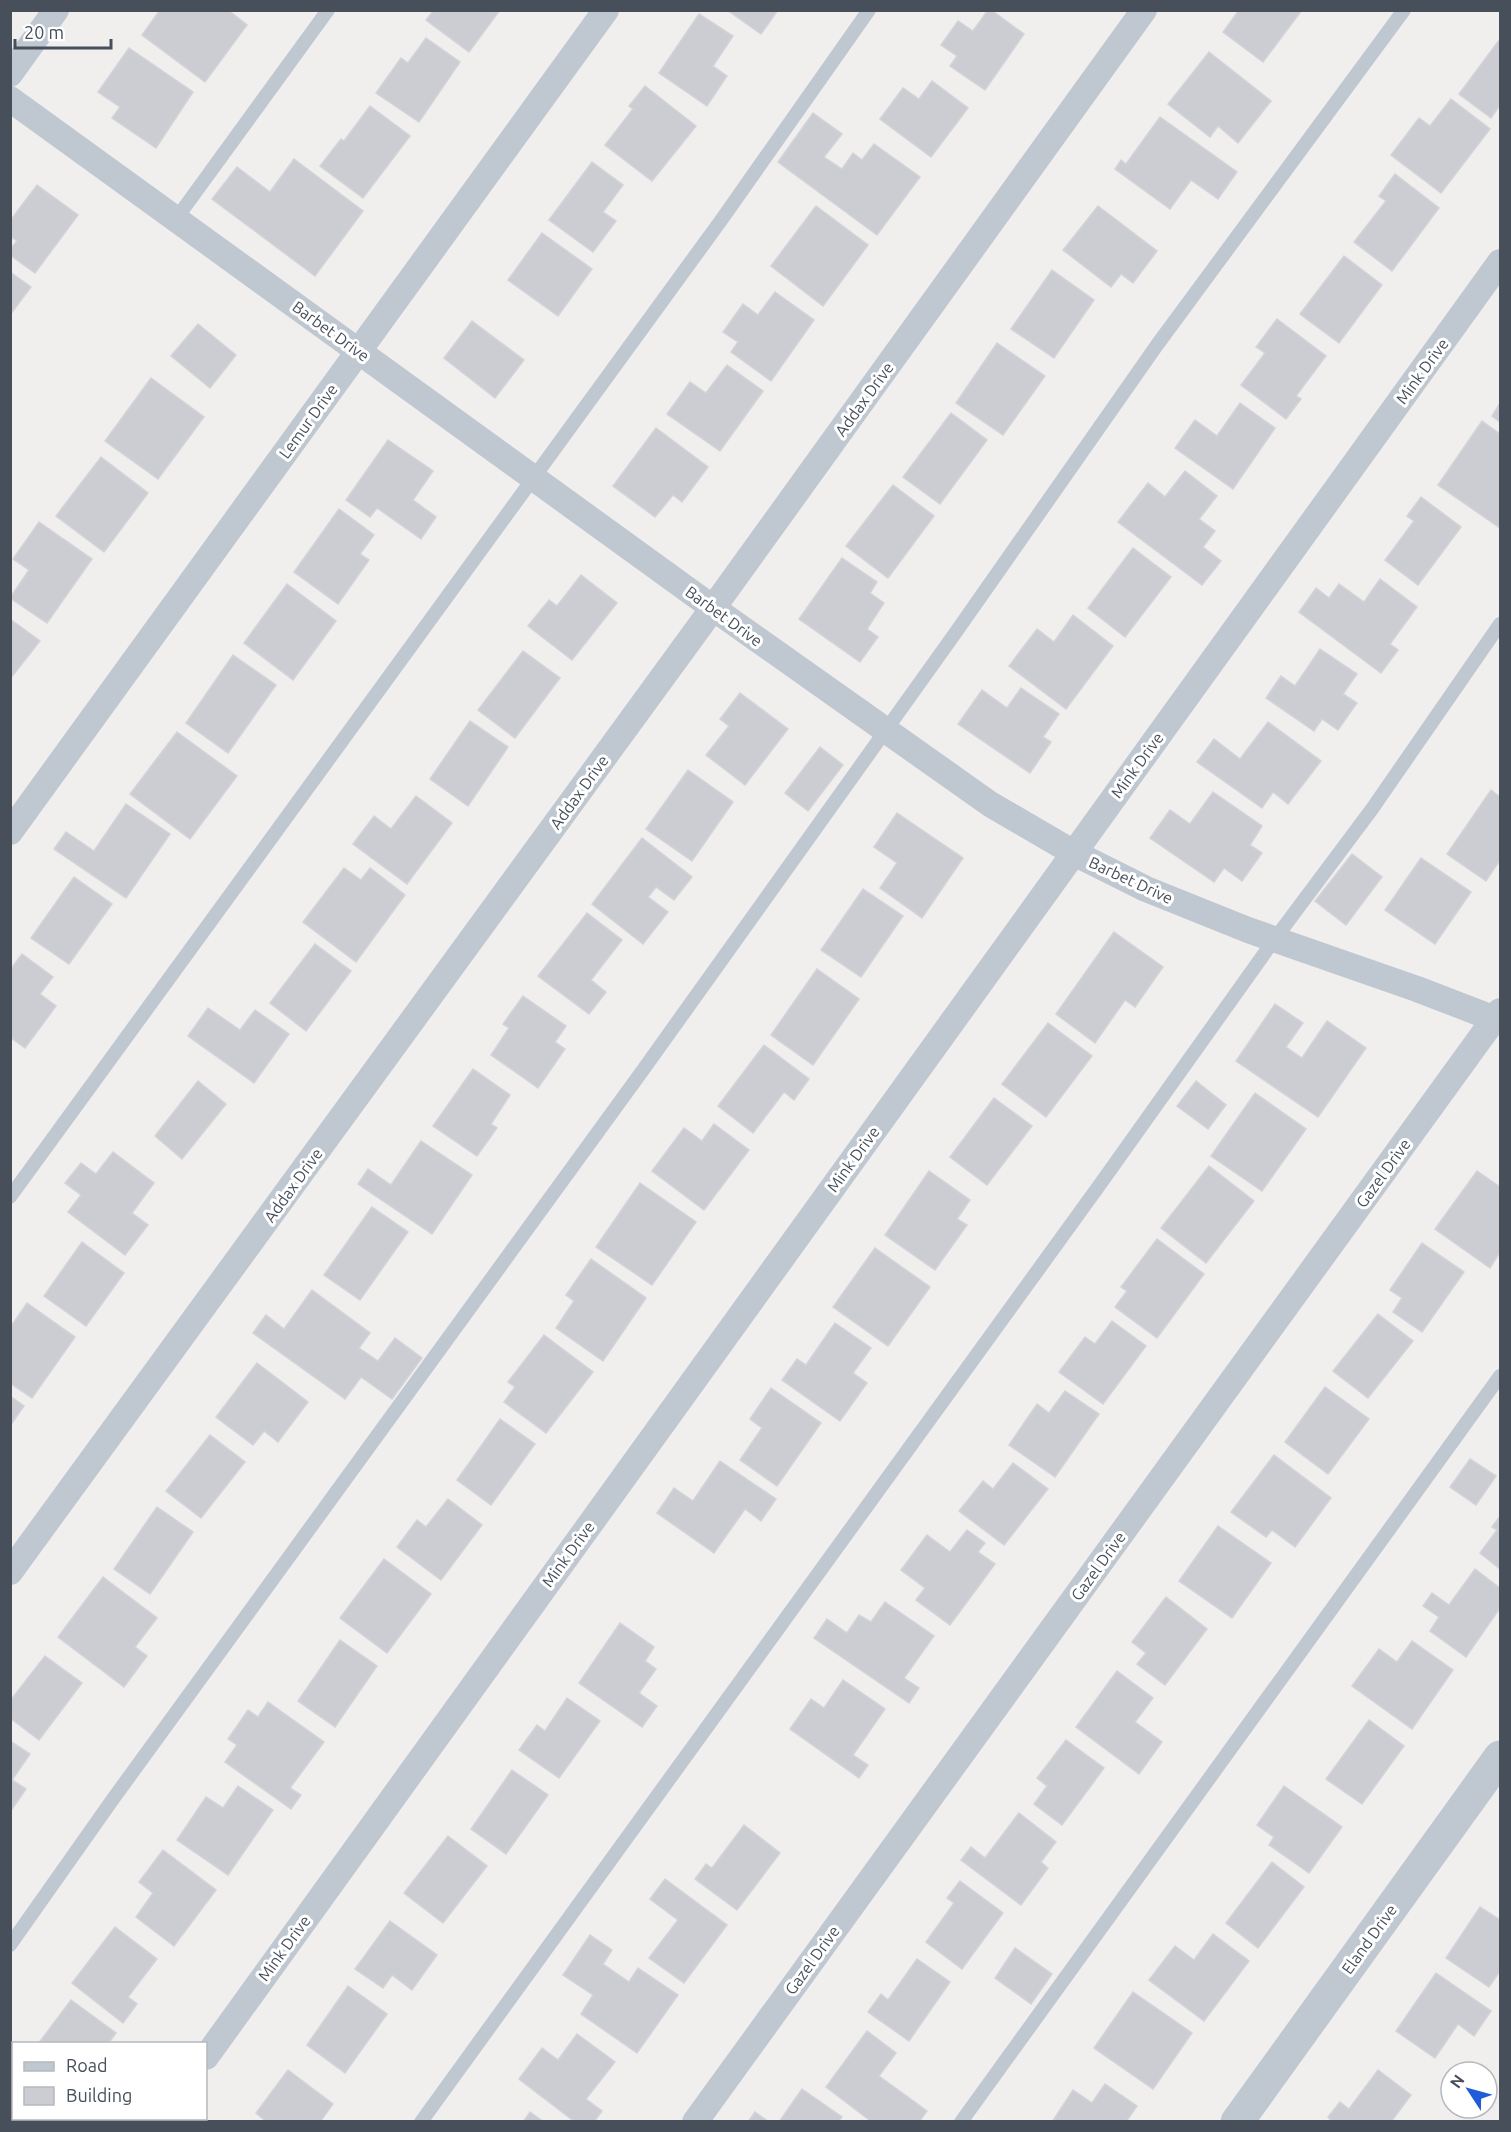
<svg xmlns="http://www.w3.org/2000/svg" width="1511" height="2132" font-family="Ubuntu,sans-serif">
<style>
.building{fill:#cbcdd3;stroke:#d2d4da;stroke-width:1.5}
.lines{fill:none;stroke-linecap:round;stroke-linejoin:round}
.service{stroke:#bfc7d0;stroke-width:14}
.minor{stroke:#bfc7d0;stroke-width:26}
.tertiary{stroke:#bfc7d0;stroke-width:33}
.labels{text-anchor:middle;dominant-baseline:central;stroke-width:6;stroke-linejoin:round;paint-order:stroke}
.street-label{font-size:16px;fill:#474f5b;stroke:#fff}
</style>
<rect width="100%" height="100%" fill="#f1eeee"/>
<g class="building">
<polygon points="160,10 228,10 247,25 205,82 142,35"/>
<polygon points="434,10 500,10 469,52 426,20"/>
<polygon points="727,10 778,10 761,34"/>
<polygon points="988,10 991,10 1024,34 985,90 950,66 957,56 941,45 958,21 973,31"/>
<polygon points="1239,10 1302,10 1263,62 1223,32"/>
<polygon points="699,14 733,36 713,66 727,76 707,106 659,73"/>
<polygon points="426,38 460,62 419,122 376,93 401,58 408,63"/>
<polygon points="1500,39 1500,105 1491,118 1459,94"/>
<polygon points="129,48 193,92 156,148 112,118 120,107 98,92"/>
<polygon points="1209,52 1271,101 1238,143 1218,126 1210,137 1168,104"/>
<polygon points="932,81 968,108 931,157 880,119 903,88 919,99"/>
<polygon points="645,86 696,126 652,181 605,145 633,109 629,106"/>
<polygon points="1451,99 1490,129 1441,193 1391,155 1419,118 1430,126"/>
<polygon points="370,106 410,136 363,198 320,166 341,139 344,141"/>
<polygon points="813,113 842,134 824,157 842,169 853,153 862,160 874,144 920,177 877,235 778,162"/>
<polygon points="1160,117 1237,172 1218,199 1191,180 1170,209 1115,169 1121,160 1126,164"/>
<polygon points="294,159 363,211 315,276 212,199 237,167 270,192"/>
<polygon points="592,162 623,185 603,212 616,221 593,252 549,220"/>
<polygon points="1395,174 1439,208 1392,271 1354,242 1386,201 1379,196"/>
<polygon points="37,185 78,215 35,273 10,255 10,249 17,241 10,236 10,221"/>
<polygon points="816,206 868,245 823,306 771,266"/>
<polygon points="1098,206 1157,251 1133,283 1121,274 1111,287 1063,250"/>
<polygon points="542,233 592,269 558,316 508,280"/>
<polygon points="1344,256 1382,285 1339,343 1300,314"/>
<polygon points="1052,270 1094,300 1054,358 1011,329"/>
<polygon points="10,272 31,287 10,315"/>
<polygon points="775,292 814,320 771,381 731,352 738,342 723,332 743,304 758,315"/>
<polygon points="1277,319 1326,356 1296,396 1301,399 1286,419 1241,385 1265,353 1256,347"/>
<polygon points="472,321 524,360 495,398 444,358"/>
<polygon points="198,324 236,355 210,388 171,356"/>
<polygon points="997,343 1045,376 1003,435 956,403"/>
<polygon points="727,365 763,391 720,451 667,414 690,382 706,393"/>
<polygon points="151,378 204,417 158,479 105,441"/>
<polygon points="1240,403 1275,428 1233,489 1175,448 1195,420 1217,436"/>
<polygon points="1500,403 1500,422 1492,416"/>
<polygon points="951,413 987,440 940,504 903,477"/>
<polygon points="1482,421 1500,434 1500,528 1438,485"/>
<polygon points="656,428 708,467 682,502 673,495 655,517 613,486"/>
<polygon points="388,440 433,471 413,500 436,517 421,539 377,508 370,517 346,500"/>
<polygon points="101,457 148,493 104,552 56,516"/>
<polygon points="1185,471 1217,496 1199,519 1215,531 1203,547 1221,561 1202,585 1118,522 1148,483 1165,497"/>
<polygon points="893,485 934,516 888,578 846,546"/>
<polygon points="1421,497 1461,527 1418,585 1385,560 1414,521 1407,516"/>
<polygon points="339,509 374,535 360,554 369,560 338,604 294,572"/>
<polygon points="39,522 92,559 47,623 10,598 29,570 13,559"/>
<polygon points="1133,548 1171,577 1125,637 1088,608"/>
<polygon points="842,558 877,582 870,593 884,603 867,629 878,637 860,662 799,619"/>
<polygon points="581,575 617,603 572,660 528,626 549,600 557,606"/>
<polygon points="1380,579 1417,607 1390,644 1398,650 1381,673 1299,612 1316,588 1329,598 1339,584 1364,602"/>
<polygon points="287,584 336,621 293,680 244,643"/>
<polygon points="1073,615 1113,646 1066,709 1009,666 1037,629 1054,642"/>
<polygon points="10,619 40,641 10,679"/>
<polygon points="1320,649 1357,674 1343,694 1357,703 1338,730 1322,719 1314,731 1266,698 1281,676 1295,686"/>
<polygon points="523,651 560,678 515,738 478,710"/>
<polygon points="233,655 276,685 228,753 186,723"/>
<polygon points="1021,688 1059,714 1043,737 1051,742 1030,773 958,724 982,690 1007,708"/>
<polygon points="740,693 788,729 745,785 706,755 729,726 720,719"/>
<polygon points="470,721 508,747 468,806 430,779"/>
<polygon points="1268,722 1321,761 1288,804 1273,792 1262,808 1197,762 1214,739 1240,759"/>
<polygon points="177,732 237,776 190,839 130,794"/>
<polygon points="820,747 843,765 808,811 785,793"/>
<polygon points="688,770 733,802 692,861 646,829"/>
<polygon points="1491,790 1500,797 1500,860 1486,881 1447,854"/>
<polygon points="1213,792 1262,826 1250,845 1262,853 1242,881 1224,868 1214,882 1150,838 1170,810 1190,824"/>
<polygon points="416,796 452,823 407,884 353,844 374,816 391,829"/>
<polygon points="126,804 170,834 126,898 54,849 66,832 94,851"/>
<polygon points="897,813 963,858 922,918 880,888 897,863 874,847"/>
<polygon points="642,838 692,877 674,900 656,887 648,897 668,912 643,944 592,904"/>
<polygon points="1352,854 1382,877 1346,925 1315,901"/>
<polygon points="1421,858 1471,892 1435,944 1385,910"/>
<polygon points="344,868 361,880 370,868 405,895 356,962 303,922"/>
<polygon points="74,877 112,904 69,964 31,938"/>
<polygon points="863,889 903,916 861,977 821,950"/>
<polygon points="587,913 622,940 591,980 606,992 589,1014 538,976"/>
<polygon points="1114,932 1163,967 1135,1007 1125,1000 1095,1043 1056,1014"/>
<polygon points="315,944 351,971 306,1031 270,1003"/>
<polygon points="22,954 53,977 40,994 56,1006 25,1048 10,1037 10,970"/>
<polygon points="817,969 859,999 813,1065 771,1035"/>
<polygon points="523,996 566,1026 555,1042 565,1049 538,1088 491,1055 509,1028 503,1024"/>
<polygon points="1275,1004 1303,1023 1286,1047 1302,1058 1327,1021 1366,1048 1318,1117 1236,1061"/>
<polygon points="208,1008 240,1030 255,1010 289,1034 254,1083 188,1036"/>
<polygon points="1048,1023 1092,1056 1046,1117 1002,1084"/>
<polygon points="764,1045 809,1079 794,1100 784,1092 753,1133 718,1106"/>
<polygon points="473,1069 510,1095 491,1124 497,1128 477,1156 433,1126"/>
<polygon points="198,1081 226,1104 182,1159 155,1136"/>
<polygon points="1196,1081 1226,1105 1208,1129 1177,1106"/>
<polygon points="1255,1093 1306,1129 1262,1191 1211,1156"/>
<polygon points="994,1098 1032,1126 987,1185 950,1157"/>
<polygon points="714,1124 749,1150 704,1210 652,1171 684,1128 702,1141"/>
<polygon points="421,1141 472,1175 432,1234 358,1184 368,1169 391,1185"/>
<polygon points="113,1152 154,1183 132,1213 148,1225 125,1255 68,1212 81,1195 65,1183 81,1163 96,1174"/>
<polygon points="1209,1166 1254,1201 1206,1263 1161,1228"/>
<polygon points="929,1171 970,1200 957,1219 967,1225 935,1270 885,1235"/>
<polygon points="1477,1171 1500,1187 1500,1252 1490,1268 1435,1229"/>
<polygon points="640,1183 696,1222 652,1285 596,1247"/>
<polygon points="372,1207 408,1232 360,1300 324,1275"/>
<polygon points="1157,1239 1204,1274 1157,1338 1115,1307 1127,1291 1121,1287"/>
<polygon points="82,1242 124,1273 86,1326 44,1296"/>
<polygon points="1422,1243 1464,1272 1422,1332 1393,1312 1402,1298 1390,1290"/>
<polygon points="875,1248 930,1287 888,1346 833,1307"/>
<polygon points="591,1259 646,1298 603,1361 556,1328 574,1301 566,1295"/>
<polygon points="312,1290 370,1333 359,1348 378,1361 395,1338 422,1358 392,1399 361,1377 345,1399 253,1333 266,1315 284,1329"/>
<polygon points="27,1303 75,1337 32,1398 10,1383 10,1328"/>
<polygon points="1378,1314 1413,1341 1368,1398 1333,1371"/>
<polygon points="1112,1321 1146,1346 1103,1404 1059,1372 1085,1337 1095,1344"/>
<polygon points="835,1323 871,1348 853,1373 867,1383 840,1421 782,1380 797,1359 806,1365"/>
<polygon points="544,1335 593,1372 546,1433 504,1402 515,1387 508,1382"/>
<polygon points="257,1363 308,1402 278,1442 264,1431 253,1445 216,1417"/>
<polygon points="1325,1387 1369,1419 1328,1474 1285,1442"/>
<polygon points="771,1388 821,1423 777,1486 740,1460 762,1428 750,1419"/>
<polygon points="1065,1391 1099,1414 1055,1477 1009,1445 1037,1404 1049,1413"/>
<polygon points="10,1396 24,1406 10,1426"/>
<polygon points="500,1419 535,1444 491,1505 457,1480"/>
<polygon points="210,1435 245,1462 201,1518 166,1491"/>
<polygon points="1274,1455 1331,1498 1295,1547 1272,1530 1266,1537 1231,1512"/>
<polygon points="1470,1459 1496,1476 1476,1505 1450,1487"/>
<polygon points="720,1461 776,1499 761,1521 745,1509 714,1553 657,1513 674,1488 693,1501"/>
<polygon points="1013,1463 1048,1489 1004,1545 959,1511 983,1481 993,1489"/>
<polygon points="448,1499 482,1525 441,1580 397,1547 417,1520 426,1527"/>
<polygon points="157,1507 193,1532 150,1594 114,1569"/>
<polygon points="1500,1516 1500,1569 1480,1553 1497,1530 1492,1527"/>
<polygon points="1218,1526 1271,1563 1232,1618 1179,1581"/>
<polygon points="967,1530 985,1543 978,1552 995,1564 950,1625 916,1600 925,1588 901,1570 927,1535 950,1552"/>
<polygon points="384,1559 431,1594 387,1653 340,1618"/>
<polygon points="1475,1569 1500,1588 1500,1608 1466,1657 1430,1631 1439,1617 1423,1606 1432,1593 1449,1605"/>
<polygon points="103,1577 157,1618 135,1647 147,1656 124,1687 58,1637"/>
<polygon points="1166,1597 1207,1629 1165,1685 1137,1664 1146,1653 1132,1642"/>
<polygon points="885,1602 934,1636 904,1678 919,1688 909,1703 814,1638 827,1619 847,1633 859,1615 871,1622"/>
<polygon points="620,1623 654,1647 645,1661 656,1669 639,1693 657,1706 642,1727 579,1683"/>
<polygon points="340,1640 377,1666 335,1727 298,1701"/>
<polygon points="1412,1641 1453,1670 1412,1729 1352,1686 1379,1649 1397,1662"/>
<polygon points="45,1656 82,1683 39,1740 10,1718 10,1701"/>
<polygon points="1117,1671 1153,1698 1135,1722 1162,1742 1139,1774 1076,1727"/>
<polygon points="843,1680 885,1709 853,1755 868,1765 859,1778 790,1729 811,1699 824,1708"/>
<polygon points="567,1698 600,1721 559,1778 519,1750 537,1725 545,1731"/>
<polygon points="268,1702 324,1742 290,1788 301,1795 291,1809 225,1762 237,1745 228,1739 248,1710 258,1717"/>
<polygon points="1369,1720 1404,1746 1362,1804 1326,1779"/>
<polygon points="1066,1740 1104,1768 1062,1825 1034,1804 1047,1786 1037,1778"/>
<polygon points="10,1741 30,1754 12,1780 26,1789 10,1812"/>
<polygon points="512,1770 548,1795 506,1854 471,1829"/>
<polygon points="238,1786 273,1810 228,1875 177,1840 206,1797 223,1808"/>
<polygon points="1284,1786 1342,1827 1309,1873 1269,1845 1274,1837 1257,1825"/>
<polygon points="1019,1813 1056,1842 1041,1862 1048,1868 1021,1905 961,1860 971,1847 985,1858"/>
<polygon points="744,1825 780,1853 737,1910 695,1879 706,1864 712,1868"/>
<polygon points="448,1836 487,1866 443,1923 404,1893"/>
<polygon points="163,1850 216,1890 174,1946 136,1917 153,1893 139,1882"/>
<polygon points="1272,1862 1304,1887 1258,1948 1226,1923"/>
<polygon points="665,1879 727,1925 684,1983 649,1958 678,1920 650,1899"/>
<polygon points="960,1881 1003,1913 962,1969 926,1942 954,1903 947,1898"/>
<polygon points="1480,1907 1500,1920 1500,1971 1489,1987 1446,1958"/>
<polygon points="390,1921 437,1955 412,1990 392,1975 383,1988 355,1969"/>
<polygon points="115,1927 157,1959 128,1997 137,2004 123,2023 72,1983"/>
<polygon points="1213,1934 1249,1961 1204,2021 1149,1980 1175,1946 1194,1960"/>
<polygon points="590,1935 612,1950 603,1964 629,1982 638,1968 678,1995 637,2053 581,2014 593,1995 563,1975"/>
<polygon points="1015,1948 1052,1974 1031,2004 995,1978"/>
<polygon points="917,1959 950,1982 909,2041 868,2012 881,1994 888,2000"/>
<polygon points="1436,1973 1491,2011 1474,2036 1458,2024 1435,2058 1396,2031"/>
<polygon points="348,1986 387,2014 345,2073 307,2045"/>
<polygon points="1133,1992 1192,2033 1153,2089 1094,2048"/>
<polygon points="71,2000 116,2033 108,2044 38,2044"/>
<polygon points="867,2031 896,2053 879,2076 927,2111 919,2122 872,2122 826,2087"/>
<polygon points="577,2034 615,2062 586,2099 602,2111 594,2122 575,2122 519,2079 542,2048 558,2060"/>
<polygon points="288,2070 333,2104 320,2122 267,2122 256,2113"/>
<polygon points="1378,2070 1411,2095 1391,2122 1333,2122 1328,2117 1340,2102 1349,2109"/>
<polygon points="1105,2084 1137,2106 1126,2122 1052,2122 1073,2090 1092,2103"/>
<polygon points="802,2089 842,2117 838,2122 779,2122"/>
<polygon points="530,2112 544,2122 523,2122"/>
<polygon points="755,2112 769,2122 748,2122"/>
</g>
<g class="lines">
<g class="service">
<polyline points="176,219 328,10"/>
<polyline points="10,1197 722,219 869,10"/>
<polyline points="10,1945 113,1799 643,1070 956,632 1157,345 1404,10"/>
<polyline points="421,2122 1101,1183 1274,940 1372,809 1500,624"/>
<polyline points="961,2122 1500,1376"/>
</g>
<g class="minor">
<polyline points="10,74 56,10"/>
<polyline points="10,99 713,608 990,804 1074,853 1146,889 1248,930 1417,989 1500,1021"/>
<polyline points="10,832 606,10"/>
<polyline points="10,1572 713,608 1144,10"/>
<polyline points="206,2057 1500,262"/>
<polyline points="159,2122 161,2118"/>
<polyline points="695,2122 1500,1011"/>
</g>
<g class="tertiary">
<polyline points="18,2118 22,2122"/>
<polyline points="1237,2122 1500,1757"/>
</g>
</g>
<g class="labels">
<g class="street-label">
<text transform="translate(331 331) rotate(36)">Barbet Drive</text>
<text transform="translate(1422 371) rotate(-54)">Mink Drive</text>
<text transform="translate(864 399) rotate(-54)">Addax Drive</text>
<text transform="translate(308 421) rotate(-54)">Lemur Drive</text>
<text transform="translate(724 616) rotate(36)">Barbet Drive</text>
<text transform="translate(1137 765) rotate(-54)">Mink Drive</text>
<text transform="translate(579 792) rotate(-54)">Addax Drive</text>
<text transform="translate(1131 880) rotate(25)">Barbet Drive</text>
<text transform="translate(853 1159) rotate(-54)">Mink Drive</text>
<text transform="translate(1383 1173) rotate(-54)">Gazel Drive</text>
<text transform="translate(293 1185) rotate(-54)">Addax Drive</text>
<text transform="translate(568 1554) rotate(-54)">Mink Drive</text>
<text transform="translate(1098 1566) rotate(-54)">Gazel Drive</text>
<text transform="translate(1369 1939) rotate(-54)">Eland Drive</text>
<text transform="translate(284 1948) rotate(-54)">Mink Drive</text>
<text transform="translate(812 1960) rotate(-54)">Gazel Drive</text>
</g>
</g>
<rect width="1511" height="2132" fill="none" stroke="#474f5b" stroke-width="24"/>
<rect x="12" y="2042" width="195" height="78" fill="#ffffff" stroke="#b5b9bd" stroke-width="1.5"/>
<rect x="24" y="2062" width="30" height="9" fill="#bfc7d0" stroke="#b5b9bd" stroke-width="1.5"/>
<text x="66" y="2072" font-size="18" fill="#474f5b">Road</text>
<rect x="24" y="2087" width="30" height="18" fill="#cbcdd3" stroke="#b5b9bd" stroke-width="1.5"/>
<text x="66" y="2102" font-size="18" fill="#474f5b">Building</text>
<g transform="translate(1469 2090) rotate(306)"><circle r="28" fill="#ffffff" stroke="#b5b9bd" stroke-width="1.5"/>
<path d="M0-4.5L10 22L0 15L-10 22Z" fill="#205cd9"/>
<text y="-9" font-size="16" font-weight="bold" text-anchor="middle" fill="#474f5b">N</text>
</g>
<path d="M15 39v9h96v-9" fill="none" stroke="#474f5b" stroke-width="3"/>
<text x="24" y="39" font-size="18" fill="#474f5b" stroke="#ffffff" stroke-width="4.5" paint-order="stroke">20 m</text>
</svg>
